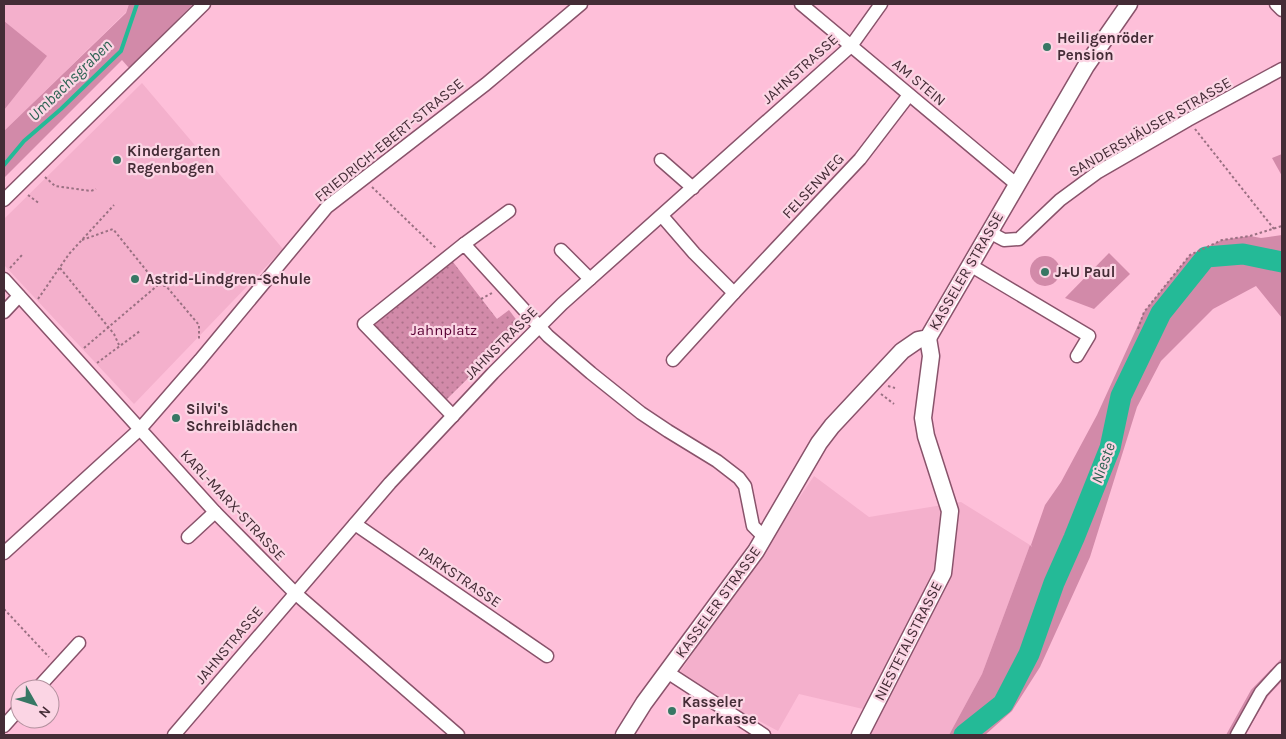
<svg xmlns="http://www.w3.org/2000/svg" width="1286" height="739" font-family="Karla,sans-serif">
<style>
.built{fill:#f4b0cc}
.grass{fill:#d28aa9}
.park{fill:url(#park-dots)}
.lines{fill:none;stroke-linecap:round;stroke-linejoin:round}
.stream{stroke:#24ba97;stroke-width:4}
.river{stroke:#24ba97;stroke-width:21}
.minor-casing{stroke:#89536b;stroke-width:15}
.major-casing{stroke:#89536b;stroke-width:19}
.path{stroke:#9a7082;stroke-width:2;stroke-dasharray:2.5 2.5;stroke-linecap:butt}
.minor{stroke:#fff;stroke-width:12}
.major{stroke:#fff;stroke-width:16}
.poi-dot{fill:#377764;stroke:#fbd5e4;stroke-width:2}
.labels{text-anchor:middle;dominant-baseline:central;stroke-width:4.5;stroke-linejoin:round;paint-order:stroke}
.poi-label{font-size:15px;font-weight:bold;fill:#442c36;stroke:#fbd5e4;text-anchor:start}
.street-label{font-size:15px;fill:#442c36;stroke:#fbd5e4}
.park-label{font-size:15px;fill:#570033;stroke:#fbd5e4}
.water-label{font-size:16px;font-style:italic;fill:#2b6252;stroke:#fbd5e4}
</style>
<defs>
<pattern id="park-dots" width="8" height="8" patternUnits="userSpaceOnUse" patternTransform="scale(1.25)"><rect width="8" height="8" fill="#d28aa9"/><path d="M2 2h.1M6 6h.1" fill="none" stroke="#ac718a" stroke-width="1.8" stroke-linecap="round"/></pattern>
</defs>
<rect width="100%" height="100%" fill="#febfd9"/>
<g class="built">
<polygon points="4,4 129,4 126,12 4,131"/>
<polygon points="142,83 283,249 134,404 4,265 4,219"/>
<polygon points="814,476 869,517 961,502 1030,545 982,674 949,735 866,735 863,709 799,694 778,731 727,704 678,675"/>
</g>
<g class="grass">
<polygon points="129,4 193,4 129,68 122,60 4,178 4,131 126,13"/>
<polygon points="4,21 47,56 4,110"/>
<polygon points="1282,154 1282,176 1272,158"/>
<polygon points="1282,235 1282,318 1256,286 1213,309 1161,361 1137,407 1090,557 1040,667 1012,711 985,735 949,735 982,674 1030,545 1032,547 1031,545 1045,505 1061,482 1097,415 1144,312 1164,287 1190,255 1222,240 1250,236 1261,238"/>
<polygon points="1109,253 1130,274 1094,309 1065,298"/>
<circle cx="1045" cy="271" r="15"/>
<polygon points="1282,658 1282,681 1268,696 1245,735 1226,735 1251,690"/>
</g>
<polygon class="park" points="453,262 497,319 509,310 521,326 445,401 373,325"/>
<g class="lines">
<polyline class="stream" points="4,165 24,141 61,109 121,51 137,4"/>
<polyline class="river" points="964,735 1003,704 1029,654 1054,583 1074,538 1110,448 1121,396 1161,313 1206,257 1243,254 1282,262"/>
<defs>
<g id="minor">
<polyline points="801,4 1016,184"/>
<polyline points="1276,4 1282,10"/>
<polyline points="661,160 693,188"/>
<polyline points="4,200 204,4"/>
<polyline points="662,216 694,253 734,293"/>
<polyline points="989,232 1004,240 1019,239 1060,200 1098,172 1188,120 1282,69"/>
<polyline points="464,244 509,211"/>
<polyline points="561,250 590,279"/>
<polyline points="970,265 1089,336 1077,356"/>
<polyline points="4,279 215,512 295,593 458,735"/>
<polyline points="4,312 19,296"/>
<polyline points="673,360 734,293 860,159 909,95"/>
<polyline points="453,416 364,324 464,244 548,336 591,373 641,413 668,431 717,461 739,478 745,486 753,526 764,537"/>
<polyline points="355,524 547,656"/>
<polyline points="188,537 215,512"/>
<polyline points="4,553 140,429 200,360 327,207 486,84 581,4"/>
<polyline points="667,672 764,735"/>
<polyline points="37,689 79,643"/>
<polyline points="4,726 20,708"/>
<polyline points="174,735 390,483 493,373 562,304 851,46 881,4"/>
<polyline points="1237,735 1261,692 1282,669"/>
</g>
<g id="major">
<polyline points="624,735 644,703 756,551 819,443 832,426 902,351 918,340 928,338 1086,66 1129,4"/>
<polyline points="860,735 943,573 950,511 926,436 923,418 931,356 928,338"/>
</g>
</defs>
<use href="#minor" class="minor-casing"/>
<use href="#major" class="major-casing"/>
<g class="path">
<polyline points="1195,129 1274,229"/>
<polyline points="45,177 55,186 91,191 96,189"/>
<polyline points="372,187 437,249"/>
<polyline points="28,195 40,204"/>
<polyline points="82,240 113,229 158,285 166,286 199,325 199,341"/>
<polyline points="10,268 22,255"/>
<polyline points="60,268 114,334 119,345"/>
<polyline points="38,299 69,254 114,205"/>
<polyline points="481,299 492,293"/>
<polyline points="1138,329 1144,312 1190,255 1222,240 1250,236 1282,226"/>
<polyline points="84,348 158,285"/>
<polyline points="97,363 140,331"/>
<polyline points="888,386 895,388"/>
<polyline points="881,394 894,404"/>
<polyline points="4,609 49,657"/>
</g>
<use href="#minor" class="minor"/>
<use href="#major" class="major"/>
</g>
<g class="poi-dot">
<circle cx="1047" cy="47" r="5"/>
<circle cx="117" cy="160" r="5"/>
<circle cx="1045" cy="272" r="5"/>
<circle cx="135" cy="279" r="5"/>
<circle cx="176" cy="418" r="5"/>
<circle cx="672" cy="711" r="5"/>
</g>
<g class="labels">
<g class="poi-label">
<text x="1057" y="38">Heiligenröder<tspan x="1057" dy="17">Pension</tspan></text>
<text x="127" y="151">Kindergarten<tspan x="127" dy="17">Regenbogen</tspan></text>
<text x="1055" y="272">J+U Paul</text>
<text x="145" y="279">Astrid-Lindgren-Schule</text>
<text x="186" y="409">Silvi's<tspan x="186" dy="17">Schreiblädchen</tspan></text>
<text x="682" y="702">Kasseler<tspan x="682" dy="17">Sparkasse</tspan></text>
</g>
<g class="street-label">
<text transform="translate(800 69) rotate(-42)">JAHNSTRASSE</text>
<text transform="translate(919 82) rotate(40)">AM STEIN</text>
<text transform="translate(1150 127) rotate(-30)">SANDERSHÄUSER STRASSE</text>
<text transform="translate(389 140) rotate(-39)">FRIEDRICH-EBERT-STRASSE</text>
<text transform="translate(813 186) rotate(-47)">FELSENWEG</text>
<text transform="translate(966 271) rotate(-60)">KASSELER STRASSE</text>
<text transform="translate(501 343) rotate(-45)">JAHNSTRASSE</text>
<text transform="translate(233 505) rotate(47)">KARL-MARX-STRASSE</text>
<text transform="translate(460 577) rotate(34)">PARKSTRASSE</text>
<text transform="translate(718 602) rotate(-54)">KASSELER STRASSE</text>
<text transform="translate(908 641) rotate(-63)">NIESTETALSTRASSE</text>
<text transform="translate(229 645) rotate(-50)">JAHNSTRASSE</text>
</g>
<g class="park-label">
<text x="444" y="330">Jahnplatz</text>
</g>
<g class="water-label">
<text transform="translate(70 80) rotate(-44)">Umbachsgraben</text>
<text transform="translate(1103 463) rotate(-70)">Nieste</text>
</g>
</g>
<rect width="1286" height="739" fill="none" stroke="#442c36" stroke-width="10"/>
<g transform="translate(35 704) rotate(129)"><circle r="24" fill="#fbd5e4" stroke="#b2919e"/>
<path d="M0-4L9 19L0 12L-9 19Z" fill="#377764"/>
<text y="-8" font-size="14" font-weight="bold" text-anchor="middle" fill="#442c36">N</text>
</g>
</svg>
